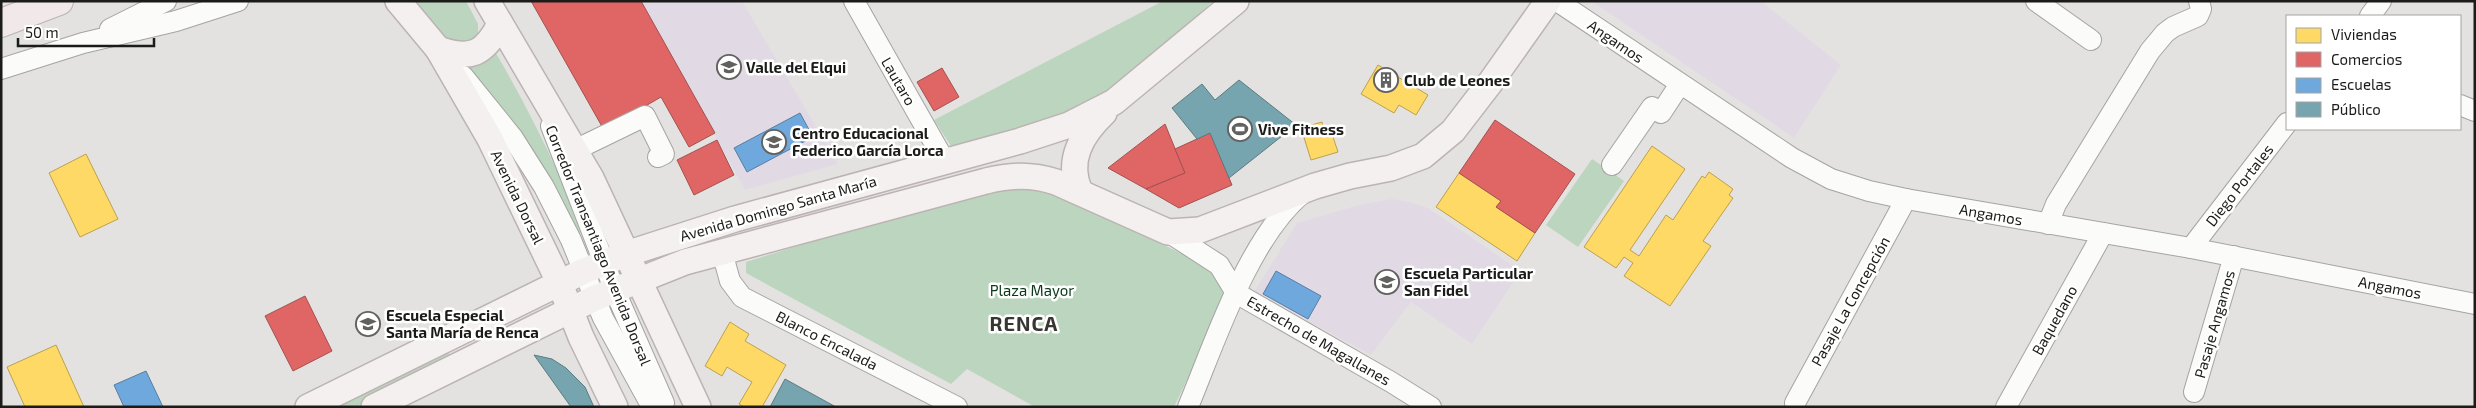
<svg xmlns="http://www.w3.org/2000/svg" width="2476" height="408" font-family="'Exo 2',sans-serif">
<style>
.education{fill:#e1dae5}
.green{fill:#bbd5be}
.homes{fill:#ffd966;stroke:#bba04f}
.shops{fill:#e06666;stroke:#a5504f}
.schools{fill:#6fa8dc;stroke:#567ea2}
.public{fill:#76a5af;stroke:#5b7c82}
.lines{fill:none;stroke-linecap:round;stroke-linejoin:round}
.minor-casing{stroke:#a5a4a2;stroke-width:22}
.major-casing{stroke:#bcb3b3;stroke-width:28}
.highway-casing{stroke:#bcb3b3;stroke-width:30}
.minor{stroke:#fbfbfa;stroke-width:20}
.major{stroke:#f5f0f0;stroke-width:25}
.highway{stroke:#f1e8e9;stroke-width:28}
.labels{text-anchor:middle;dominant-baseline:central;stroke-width:5;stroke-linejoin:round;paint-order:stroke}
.street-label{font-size:15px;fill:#1b1b19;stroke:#fff}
.poi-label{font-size:15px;font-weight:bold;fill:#1b1b19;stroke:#fff;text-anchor:start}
.park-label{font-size:15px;fill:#0a3919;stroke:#fff}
.district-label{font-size:20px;font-weight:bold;letter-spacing:1px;fill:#373632;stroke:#fff}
</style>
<rect width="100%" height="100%" fill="#e4e2e0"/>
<g class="education">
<polygon points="641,1 742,1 838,164 745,190"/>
<polygon points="1591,1 1761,1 1841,65 1794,138"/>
<polygon points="1392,199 1410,202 1428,208 1521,271 1472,344 1411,302 1371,355 1254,292 1297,223 1362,204"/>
</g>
<g class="green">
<polygon points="406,1 466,1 478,24 478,37 464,48 452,46"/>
<polygon points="1163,1 1213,1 1099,103 1069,119 951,146 934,120"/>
<path d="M494 50C519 92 541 135 561 179 568 197 573 215 581 233L575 234 464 69C477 66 486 60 494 50Z"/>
<polygon points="1592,159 1624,181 1578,247 1546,225"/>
<polygon points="1034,182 1199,262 1222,283 1226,298 1174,407 1035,407 967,369 951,384 746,273 746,262 807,243"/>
<polygon points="448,350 450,359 357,407 330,407"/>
</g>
<g class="homes">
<polygon points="1378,65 1428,95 1416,115 1399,105 1394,113 1361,94"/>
<polygon points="1322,122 1325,133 1331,131 1338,152 1311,160 1301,128"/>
<polygon points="1652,146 1685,169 1630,250 1639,256 1666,215 1673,220 1702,176 1705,178 1709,172 1733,189 1729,195 1733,198 1703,241 1711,246 1670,306 1624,276 1633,263 1624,257 1616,268 1584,247"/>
<polygon points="86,154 118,219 80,237 49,173"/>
<polygon points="1459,173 1501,201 1496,207 1535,233 1517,261 1436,207"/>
<polygon points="730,322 749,334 745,341 786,365 762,407 744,407 739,404 752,382 727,367 722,376 705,366"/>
<polygon points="56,345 84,407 25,407 7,367"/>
</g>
<g class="shops">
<polygon points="531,1 641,1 715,133 689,147 661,97 604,130"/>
<polygon points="942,68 959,97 934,111 917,82"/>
<polygon points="1495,120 1575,174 1535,233 1496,207 1501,201 1459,173"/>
<polygon points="1165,124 1185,173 1146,189 1108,168"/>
<polygon points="1210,133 1232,185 1179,208 1146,189 1185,173 1175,149"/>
<polygon points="717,140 734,175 694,195 677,160"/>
<polygon points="305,296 332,351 293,371 265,316"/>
</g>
<g class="schools">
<polygon points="800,113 813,137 747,172 734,148"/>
<polygon points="1276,271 1321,296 1308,319 1263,294"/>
<polygon points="146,371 163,407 124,407 114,385"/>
</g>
<g class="public">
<polygon points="1239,80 1296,125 1229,178 1210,133 1197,139 1172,108 1202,84 1215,100"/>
<polygon points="534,355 552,359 566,368 585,387 594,407 571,407"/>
<polygon points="785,379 836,407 770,407"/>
</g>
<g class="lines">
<defs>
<g id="minor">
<polyline points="854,1 944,160"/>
<polyline points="1557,1 1792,158 1831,179 1869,191 1906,199 2191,248 2475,304"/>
<polyline points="2036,1 2091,40"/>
<polyline points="2370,16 2381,1"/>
<polyline points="110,29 166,1"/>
<polyline points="1,69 83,43 176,21 238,1"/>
<polyline points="463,76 513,138 544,187 571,240 603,318 652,407"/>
<polyline points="2460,105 2475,111"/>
<polyline points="551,126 615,291 664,403"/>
<polyline points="575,150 645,116 664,154 658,157"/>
<polyline points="1612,165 1652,107 1661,113 1680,84"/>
<polyline points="2048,224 2056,204 2150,51 2165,33 2173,27 2198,16 2201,9 2199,1"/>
<polyline points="1168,232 1219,265 1236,293 1391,382 1431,407"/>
<polyline points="2191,248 2287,123"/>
<polyline points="722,252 730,281 742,297 957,407"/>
<polyline points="2194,392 2234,256"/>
<polyline points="1795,403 1906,199"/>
<path d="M1188 407C1215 342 1249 237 1303 193"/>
<polyline points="2006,407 2103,233"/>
</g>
<g id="major">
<polyline points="398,1 438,49 490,139 560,284 581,337 615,407"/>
<polyline points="487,1 591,178 698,407"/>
<path d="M438 49C470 60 484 55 500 24"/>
<path d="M1080 192C1066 161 1081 135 1104 113"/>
<polyline points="308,407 584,271 626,254 735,219 1020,141 1069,125 1114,102 1236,1"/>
<path d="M374 407 595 298 685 262 986 181C1011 175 1031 174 1056 182L1168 232 1200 230 1315 186 1350 176 1391 168 1423 156 1453 131 1490 83 1548 1"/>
</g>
<polyline id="highway" points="1,23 59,1"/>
</defs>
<use href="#minor" class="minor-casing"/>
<use href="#major" class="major-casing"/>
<use href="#highway" class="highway-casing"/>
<use href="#minor" class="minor"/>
<use href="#major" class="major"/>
<use href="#highway" class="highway"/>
</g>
<defs>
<symbol id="school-ring" viewBox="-11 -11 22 22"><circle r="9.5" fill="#fff" stroke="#61615f" stroke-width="1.5"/><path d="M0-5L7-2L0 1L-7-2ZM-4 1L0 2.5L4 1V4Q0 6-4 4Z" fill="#61615f"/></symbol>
<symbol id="building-ring" viewBox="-11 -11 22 22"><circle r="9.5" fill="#fff" stroke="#61615f" stroke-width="1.5"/><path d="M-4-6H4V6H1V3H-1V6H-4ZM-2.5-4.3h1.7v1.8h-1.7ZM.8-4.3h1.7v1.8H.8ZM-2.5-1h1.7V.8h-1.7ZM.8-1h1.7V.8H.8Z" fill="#61615f"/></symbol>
<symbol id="stadium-ring" viewBox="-11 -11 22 22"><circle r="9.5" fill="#fff" stroke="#61615f" stroke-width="1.5"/><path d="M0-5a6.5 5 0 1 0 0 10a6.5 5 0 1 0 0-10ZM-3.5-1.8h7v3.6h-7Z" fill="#61615f"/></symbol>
</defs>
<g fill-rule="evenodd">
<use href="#school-ring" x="715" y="53" width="28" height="28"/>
<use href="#building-ring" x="1372" y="66" width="28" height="28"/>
<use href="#stadium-ring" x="1226" y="115" width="28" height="28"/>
<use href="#school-ring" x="760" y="128" width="28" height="28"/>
<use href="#school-ring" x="1373" y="268" width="28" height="28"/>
<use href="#school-ring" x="354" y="310" width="28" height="28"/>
</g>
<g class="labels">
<g class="street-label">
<text transform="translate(1616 41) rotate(34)">Angamos</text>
<text transform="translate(899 81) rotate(60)">Lautaro</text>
<text transform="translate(2239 185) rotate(-52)">Diego Portales</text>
<text transform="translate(518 197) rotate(64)">Avenida Dorsal</text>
<text transform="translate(778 208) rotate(-16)">Avenida Domingo Santa María</text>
<text transform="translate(1991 214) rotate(10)">Angamos</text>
<text transform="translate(599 245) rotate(68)">Corredor Transantiago Avenida Dorsal</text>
<text transform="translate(2390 287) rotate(11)">Angamos</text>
<text transform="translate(1850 301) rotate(-61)">Pasaje La Concepción</text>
<text transform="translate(2054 320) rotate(-61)">Baquedano</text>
<text transform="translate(2214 324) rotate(-74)">Pasaje Angamos</text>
<text transform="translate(827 340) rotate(27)">Blanco Encalada</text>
<text transform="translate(1319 340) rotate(30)">Estrecho de Magallanes</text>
</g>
<g class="poi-label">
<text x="746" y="67">Valle del Elqui</text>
<text x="1404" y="80">Club de Leones</text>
<text x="1258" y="129">Vive Fitness</text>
<text x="792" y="133">Centro Educacional<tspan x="792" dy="17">Federico García Lorca</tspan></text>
<text x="1404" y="273">Escuela Particular<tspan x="1404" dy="17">San Fidel</tspan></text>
<text x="386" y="315">Escuela Especial<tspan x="386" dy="17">Santa María de Renca</tspan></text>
</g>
<g class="park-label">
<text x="1032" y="290">Plaza Mayor</text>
</g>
<g class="district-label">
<text x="1024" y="323">RENCA</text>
</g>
</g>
<rect width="2476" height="408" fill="none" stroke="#1b1b19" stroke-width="5"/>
<rect x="2286" y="15" width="175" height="115" fill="#ffffff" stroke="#a4a4a3"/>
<rect x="2296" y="28" width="25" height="15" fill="#ffd966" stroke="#a4a4a3"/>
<text x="2331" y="40" font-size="15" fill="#1b1b19">Viviendas</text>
<rect x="2296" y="52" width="25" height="15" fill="#e06666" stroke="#a4a4a3"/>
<text x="2331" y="65" font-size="15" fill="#1b1b19">Comercios</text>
<rect x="2296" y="78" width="25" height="15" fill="#6fa8dc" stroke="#a4a4a3"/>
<text x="2331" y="90" font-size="15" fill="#1b1b19">Escuelas</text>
<rect x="2296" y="102" width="25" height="15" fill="#76a5af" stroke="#a4a4a3"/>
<text x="2331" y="115" font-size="15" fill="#1b1b19">Público</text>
<path d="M18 38v8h136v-8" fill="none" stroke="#1b1b19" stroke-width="2.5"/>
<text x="25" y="38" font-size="15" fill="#1b1b19" stroke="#ffffff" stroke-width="4" paint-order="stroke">50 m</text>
</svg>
